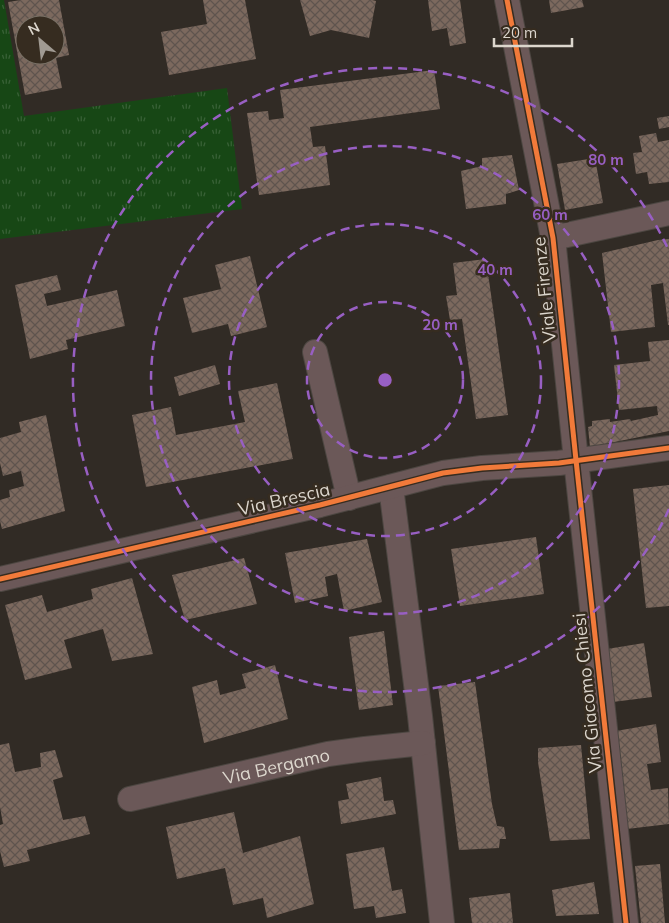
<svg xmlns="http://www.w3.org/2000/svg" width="669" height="923" font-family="Mulish,sans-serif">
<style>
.grass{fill:url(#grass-tufts)}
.building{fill:url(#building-cross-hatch);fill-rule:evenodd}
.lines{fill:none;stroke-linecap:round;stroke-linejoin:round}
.street-casing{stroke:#4c4641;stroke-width:26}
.street{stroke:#6b5858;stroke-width:24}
.cycleway-casing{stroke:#362c20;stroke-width:8}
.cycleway{stroke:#f17a3a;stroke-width:5}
.ring{fill:none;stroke:#985fc3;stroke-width:2.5;stroke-dasharray:9 6}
.labels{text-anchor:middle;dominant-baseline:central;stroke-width:5;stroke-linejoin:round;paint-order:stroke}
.street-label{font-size:18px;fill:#dcd6cd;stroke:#362c20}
.centre{fill:#985fc3;stroke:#362c20;stroke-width:2.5}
.ring-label{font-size:15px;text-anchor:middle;font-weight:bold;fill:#985fc3;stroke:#362c20;stroke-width:5;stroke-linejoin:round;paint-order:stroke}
</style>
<defs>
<pattern id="grass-tufts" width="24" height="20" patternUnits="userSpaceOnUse" patternTransform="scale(1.25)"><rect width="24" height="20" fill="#174715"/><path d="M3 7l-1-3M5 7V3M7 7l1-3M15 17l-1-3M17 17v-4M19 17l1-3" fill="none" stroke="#386136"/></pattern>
<pattern id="building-cross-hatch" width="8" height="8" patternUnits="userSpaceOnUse" patternTransform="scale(1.25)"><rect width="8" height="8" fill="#7c695e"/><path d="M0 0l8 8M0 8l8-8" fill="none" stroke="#5f544e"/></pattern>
</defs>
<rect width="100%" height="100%" fill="#312b25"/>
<polygon class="grass" points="0,0 4,0 24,116 227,88 242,209 0,239"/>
<g class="building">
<path d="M21 0H59L69 55 56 58 62 88 25 95 8 2ZM25 25H55V55H25Z"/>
<polygon points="203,0 245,0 256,59 169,75 161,32 207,24"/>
<polygon points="300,0 372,0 376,1 369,38 331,30 310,36"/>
<polygon points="428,0 460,0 466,43 450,46 447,28 432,31"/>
<polygon points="549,0 582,0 584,7 551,13"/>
<polygon points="434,70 440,109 310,127 313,147 325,146 330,185 259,195 247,113 268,111 269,120 284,118 280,90"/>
<polygon points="669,116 669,127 659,129 657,118"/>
<polygon points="656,133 658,142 669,140 669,182 649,184 647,172 636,174 633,153 642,152 639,136"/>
<polygon points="512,155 519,190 506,194 506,204 466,209 461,171 482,166 482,158"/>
<polygon points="595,158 603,203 565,210 557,164"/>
<polygon points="669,239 669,325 668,325 663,283 651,285 655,327 611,332 602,253 658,240"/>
<polygon points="250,256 267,327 231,336 228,324 192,333 183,298 221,289 215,265"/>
<polygon points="486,259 508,415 476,419 462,319 450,320 446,296 457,295 453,263"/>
<polygon points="57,275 61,290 44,294 47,306 117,290 125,326 66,340 68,349 30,359 15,285"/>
<polygon points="669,340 669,431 590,447 588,427 592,426 592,421 610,419 610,422 630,419 631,421 658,415 657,406 619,410 614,365 650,361 648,342"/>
<polygon points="215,365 220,384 179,396 174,377"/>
<polygon points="277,383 293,459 146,487 132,415 171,407 176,435 245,422 238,391"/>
<polygon points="46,415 65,511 2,529 0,521 0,500 10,497 9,490 24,486 21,471 3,476 0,463 0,438 21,432 19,422"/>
<polygon points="669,485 669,606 646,608 633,489"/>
<polygon points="536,537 544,594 460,606 451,549"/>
<polygon points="367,539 382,602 344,611 337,574 325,577 328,596 295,603 285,553"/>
<polygon points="244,558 257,604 185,620 172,575"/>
<polygon points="132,578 153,654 112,661 103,629 64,640 72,668 25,680 5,605 42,595 47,612 93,599 91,589"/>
<polygon points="384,631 393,705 359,710 349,637"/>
<polygon points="644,643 652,697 613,702 607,649"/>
<polygon points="275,665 288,719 204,743 192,687 217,680 220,695 246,688 242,674"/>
<polygon points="475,682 492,804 497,826 504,827 506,839 500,839 499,848 459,850 438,686"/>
<polygon points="656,724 661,762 647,764 651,790 668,788 669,824 627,829 616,731"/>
<polygon points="9,743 15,772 41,767 40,753 55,750 63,777 53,780 63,820 85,816 90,834 27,850 30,861 4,867 0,851 0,825 3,824 0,807 0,745"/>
<polygon points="581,745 590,839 550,841 538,762 538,748"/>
<polygon points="381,777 384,801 393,800 396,814 341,824 338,801 349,799 346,784"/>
<polygon points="234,812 243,853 300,836 314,904 267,918 263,898 233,905 225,868 177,879 166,827"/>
<polygon points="384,847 392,891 402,889 406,913 376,918 374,906 354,909 346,854"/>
<polygon points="660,864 665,923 641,923 635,866"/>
<polygon points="594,882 599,914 556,916 552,890"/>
<polygon points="510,893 513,923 472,923 469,898"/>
</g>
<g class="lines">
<defs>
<g id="street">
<polyline points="507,0 553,238 576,460 626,923"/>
<polyline points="553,238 669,213"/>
<polyline points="315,352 349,498"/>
<polyline points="391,487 420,716 442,923"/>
<polyline points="0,579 320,505 443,473 482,468 559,463 669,448"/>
<path id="s1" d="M130 799 328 754 365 749 423 743"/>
</g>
</defs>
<use href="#street" class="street-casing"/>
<use href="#street" class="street"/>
<defs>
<g id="cycleway">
<polyline points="507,0 553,238 576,460 626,923"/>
<polyline points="0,579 320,505 443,473 482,468 559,463 669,448"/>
</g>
</defs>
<use href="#cycleway" class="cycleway-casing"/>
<use href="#cycleway" class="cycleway"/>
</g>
<g class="ring">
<circle cx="385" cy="380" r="78"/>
<circle cx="385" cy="380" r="156"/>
<circle cx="385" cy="380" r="234"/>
<path d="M669 509A312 312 0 1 1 669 251"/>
</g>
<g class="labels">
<g class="street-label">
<text transform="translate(544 290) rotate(-96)">Viale Firenze</text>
<text transform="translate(284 499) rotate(-13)">Via Brescia</text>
<text transform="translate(587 693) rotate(-96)">Via Giacomo Chiesi</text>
<text stroke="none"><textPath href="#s1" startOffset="150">Via Bergamo</textPath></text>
</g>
</g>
<circle cx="385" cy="380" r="8" class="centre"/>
<g class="ring-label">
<text x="606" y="165">80 m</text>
<text x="550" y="220">60 m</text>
<text x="495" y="275">40 m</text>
<text x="440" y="330">20 m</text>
</g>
<g transform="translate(40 40) rotate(332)"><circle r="24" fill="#362c20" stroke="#787065"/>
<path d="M0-4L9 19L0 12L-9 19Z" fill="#a09a92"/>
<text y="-8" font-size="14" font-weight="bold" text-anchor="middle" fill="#dcd6cd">N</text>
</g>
<path d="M494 38v8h78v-8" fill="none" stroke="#dcd6cd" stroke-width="2.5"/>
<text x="502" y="38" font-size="15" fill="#dcd6cd" stroke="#362c20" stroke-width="4" paint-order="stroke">20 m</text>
</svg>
